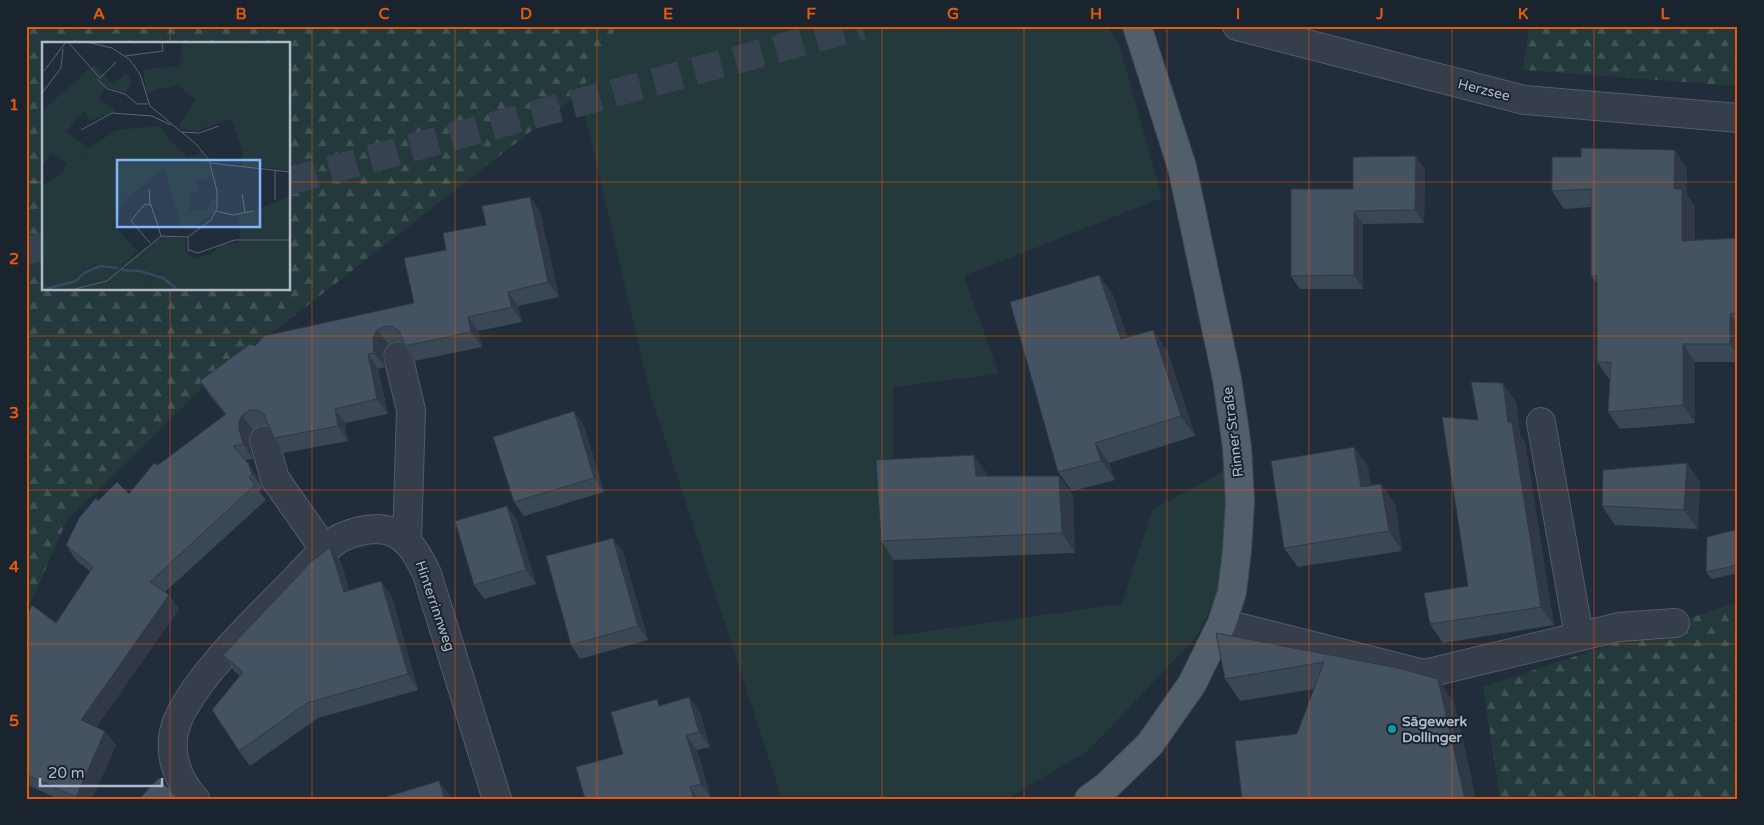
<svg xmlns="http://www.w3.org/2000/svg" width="1764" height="825" font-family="'Varela Round',sans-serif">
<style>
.green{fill:#23393b}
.forest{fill:url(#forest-firs);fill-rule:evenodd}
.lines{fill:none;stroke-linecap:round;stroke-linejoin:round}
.minor-tunnel{stroke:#36424f;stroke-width:28;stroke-dasharray:28 14;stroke-linecap:butt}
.minor-casing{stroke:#535c68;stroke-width:30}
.major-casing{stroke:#3e4854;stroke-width:30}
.minor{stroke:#353e4a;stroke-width:28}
.major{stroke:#535e6b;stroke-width:28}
.wall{fill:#3a4754}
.shaded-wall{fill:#303945}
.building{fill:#445262;stroke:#303945}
.grid{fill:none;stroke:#e8590c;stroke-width:1;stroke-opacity:0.55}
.culture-dot{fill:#0f9aa8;stroke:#1a242f;stroke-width:2}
.labels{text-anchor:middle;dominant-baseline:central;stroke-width:4;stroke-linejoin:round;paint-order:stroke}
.street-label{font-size:14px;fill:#b0b9c7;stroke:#1a242f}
.poi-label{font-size:14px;font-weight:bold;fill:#b0b9c7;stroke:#1a242f;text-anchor:start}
.inset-river{fill:none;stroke:#354962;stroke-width:2.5}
.inset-road{fill:none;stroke:#5a6572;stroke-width:1}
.view{fill:#82b4fa;fill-opacity:0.15;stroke:#82b4fa;stroke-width:2.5}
.inset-edge{fill:none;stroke:#b0b9c7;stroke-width:2.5}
.neatline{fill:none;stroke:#e8590c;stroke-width:2}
.grid-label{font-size:16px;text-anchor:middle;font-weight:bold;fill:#e8590c}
</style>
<defs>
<pattern id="forest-firs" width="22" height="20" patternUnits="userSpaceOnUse" patternTransform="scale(1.25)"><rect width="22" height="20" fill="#23393b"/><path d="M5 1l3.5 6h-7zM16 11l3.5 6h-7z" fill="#405456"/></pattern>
</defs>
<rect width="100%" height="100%" fill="#212d3a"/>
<polygon class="green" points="617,26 1108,26 1120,47 1162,198 964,276 999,374 893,387 893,636 1122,604 1152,510 1254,455 1246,541 1196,637 1088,751 1006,799 782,799 650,393 580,93"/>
<g class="forest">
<path d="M26 26H617L580 93 204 386 66 522 26 614ZM44 44H289V289H44Z"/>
<polygon points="1529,26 1738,26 1738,86 1523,70"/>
<polygon points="1738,602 1738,799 1500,799 1483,687"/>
</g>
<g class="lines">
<g class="minor-tunnel">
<polyline points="289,181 862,26"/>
<polyline points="26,251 44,246"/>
</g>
<defs>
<g id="minor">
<polyline points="1237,26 1524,100 1738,118"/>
<polyline points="398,356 411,410 407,541"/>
<polyline points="1541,422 1579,636"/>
<polyline points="264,440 275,479 325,550"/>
<polyline points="1222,623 1424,674 1619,627 1675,623"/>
<path d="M195 799C177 780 167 751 176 725 191 681 257 619 290 585 306 569 321 550 340 538 351 533 365 529 377 529 405 530 416 551 427 574L497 799"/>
</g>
<polyline id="major" points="1089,799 1108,785 1150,744 1192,684 1222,623 1232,592 1237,550 1240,502 1237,447 1227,379 1182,167 1137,26"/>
</defs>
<use href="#minor" class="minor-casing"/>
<use href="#major" class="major-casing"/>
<use href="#minor" class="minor"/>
<use href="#major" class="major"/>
</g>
<g class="wall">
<polygon points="1687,168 1687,195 1695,207 1695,240 1738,238 1738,362 1695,362 1695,423 1620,429 1608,412 1610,380 1597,362 1597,284 1591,276 1591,207 1564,209 1552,191"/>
<polygon points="1425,169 1424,223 1363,224 1363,289 1300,289 1291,276 1353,189"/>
<polygon points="540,211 559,297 518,306 522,322 478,331 482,347 415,361 405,346 403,341 395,341 388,344 383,352 385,367 378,369 388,414 345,423 348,441 284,453 274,438 269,425 260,425 253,429 249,436 249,444 253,459 246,460 258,478 263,488 259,491 266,500 165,592 169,595 179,609 96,727 116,745 92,799 58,799 26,784 26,617 56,623 91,572 76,560 66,545 98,501 129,494 158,465 226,415 210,396 200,381 255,346 414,303 446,250 486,225"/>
<polygon points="1099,275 1113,295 1127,337 1167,350 1195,436 1109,463 1115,480 1072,491 1058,472"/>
<polygon points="1516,402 1520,435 1525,442 1554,625 1443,643 1430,624 1468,586"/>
<polygon points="584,426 604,492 524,516 514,502"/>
<polygon points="1354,447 1368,467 1371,485 1395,503 1402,551 1298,567 1284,548"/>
<polygon points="1687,463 1700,483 1698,529 1615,525 1602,506"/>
<polygon points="988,475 988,476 1059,476 1073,495 1075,553 894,560 881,541"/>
<polygon points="507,506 517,520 536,584 484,599 474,585"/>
<polygon points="1738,529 1738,573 1712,579 1706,572"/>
<polygon points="613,538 623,552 648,640 580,659 571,645"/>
<polygon points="341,562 349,590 381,581 392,597 418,690 318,718 250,766 239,751 240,676 234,671 223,655"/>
<polygon points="1216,633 1398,668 1454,702 1476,799 1242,799 1297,734 1314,689 1240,701 1225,679"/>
<polygon points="661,705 700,712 710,747 697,750 711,798 585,799 623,754"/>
</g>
<g class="shaded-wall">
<polygon points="1675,150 1687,168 1687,195 1695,207 1695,258 1682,241 1674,189"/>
<polygon points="1416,156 1425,169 1424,223 1415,210"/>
<polygon points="530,197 540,211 559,297 548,282"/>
<polygon points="1354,211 1363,224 1363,289 1354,275"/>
<polygon points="1099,275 1113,295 1135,358 1121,339"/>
<polygon points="508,292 518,306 522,322 512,307"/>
<polygon points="1730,314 1738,325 1738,355 1730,344"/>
<polygon points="468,317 478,331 482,347 471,332"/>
<polygon points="377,330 388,344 383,352 385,367 374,353 373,337"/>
<polygon points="1153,330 1167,350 1195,436 1181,416"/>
<polygon points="1683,344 1695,362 1695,423 1683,405"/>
<polygon points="368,354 378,369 388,414 377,399"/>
<polygon points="1503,383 1516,402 1520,435 1525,442 1554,625 1541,607 1508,422"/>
<polygon points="335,409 345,423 348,441 338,426"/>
<polygon points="574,411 584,426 604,492 594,478"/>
<polygon points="242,415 253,429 249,436 249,444 253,459 243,444 239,429 239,421"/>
<polygon points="1095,443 1109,463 1115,480 1101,461"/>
<polygon points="1354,447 1368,467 1374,506 1361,487"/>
<polygon points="974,455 988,475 989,495 976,476"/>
<polygon points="248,463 258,478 263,488 252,474"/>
<polygon points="1687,463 1700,483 1698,529 1684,510"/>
<polygon points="1059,476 1073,495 1075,553 1062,533"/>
<polygon points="1381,484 1395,503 1402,551 1389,531"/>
<polygon points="507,506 517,520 536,584 526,570"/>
<polygon points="613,538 623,552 648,640 638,626"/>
<polygon points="330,547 341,562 355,607 344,592"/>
<polygon points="381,581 392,597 418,690 408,674"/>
<polygon points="169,595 179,609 91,735 81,720"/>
<polygon points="1438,679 1454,702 1476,799 1465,799"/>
<polygon points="689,697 700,712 710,747 699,732"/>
<polygon points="105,731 116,745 92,799 77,799 76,797"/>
<polygon points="686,735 697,750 711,798 701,784"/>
<polygon points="439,781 452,799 445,799"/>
<polygon points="690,787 698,799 694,799"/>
</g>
<g class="building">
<polygon points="1581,148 1675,150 1674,189 1682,189 1682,241 1738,238 1738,313 1730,314 1730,344 1683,344 1683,405 1608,412 1611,362 1597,362 1597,276 1591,276 1591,189 1552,191 1552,157 1581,157"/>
<polygon points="1416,156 1415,210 1354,211 1354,275 1291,276 1291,189 1353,189 1353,157"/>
<polygon points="530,197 548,282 508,292 512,307 468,317 471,332 405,346 399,331 393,327 385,326 377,330 373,337 374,353 368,354 377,399 335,409 338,426 274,438 264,414 258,410 250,410 242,415 239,421 239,429 243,444 233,446 248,463 252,474 249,477 255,485 150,582 169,595 81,720 105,731 76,797 26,774 26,617 32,605 56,623 93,567 66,545 79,518 96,498 98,501 117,482 129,494 154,463 158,465 226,414 200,381 250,344 255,346 264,336 414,303 404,258 446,250 443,233 486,225 482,206"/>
<polygon points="1099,275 1121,339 1153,330 1181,416 1095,443 1101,461 1058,472 1010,302"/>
<polygon points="1471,382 1503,383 1508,422 1512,423 1541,607 1430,624 1424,593 1468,586 1442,417 1478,420"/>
<polygon points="574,411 594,478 514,502 493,437"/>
<polygon points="1354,447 1361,487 1381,484 1389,531 1284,548 1271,461"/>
<polygon points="974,455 976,476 1059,476 1062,533 881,541 876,460"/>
<polygon points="1687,463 1684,510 1602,506 1603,470"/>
<polygon points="507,506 526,570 474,585 455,521"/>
<polygon points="1738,529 1738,565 1706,572 1707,537"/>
<polygon points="613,538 638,626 571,645 546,556"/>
<polygon points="330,547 344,592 381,581 408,674 307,703 239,751 212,710 243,672 223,655 310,563"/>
<polygon points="1216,633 1398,668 1438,679 1465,799 1242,799 1235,741 1297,734 1324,662 1225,679"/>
<polygon points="689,697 699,732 686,735 701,784 690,787 694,799 585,799 576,767 623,754 611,712 657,699 659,706"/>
<polygon points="159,778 178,799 139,799"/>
<polygon points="439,781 445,799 379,799"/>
</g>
<path class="grid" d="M170 26V44M312 26V799M455 26V799M597 26V799M740 26V799M882 26V799M1024 26V799M1167 26V799M1309 26V799M1452 26V799M1594 26V799M26 182H44M289 182H1738M170 289V799M26 336H1738M26 490H1738M26 644H1738"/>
<circle class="culture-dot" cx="1392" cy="729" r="5"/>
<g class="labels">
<g class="street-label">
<text transform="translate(1484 90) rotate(14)">Herzsee</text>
<text transform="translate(1233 432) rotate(-97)">Rinner Straße</text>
<text transform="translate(435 606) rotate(71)">Hinterrinnweg</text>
</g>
<g class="poi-label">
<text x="1402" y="721">Sägewerk<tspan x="1402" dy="16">Dollinger</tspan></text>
</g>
</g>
<g transform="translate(42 42)">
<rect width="248" height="248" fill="#212d3a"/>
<path d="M149 0H247V44L228 51 247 98 201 110 189 77 152 90 139 87 138 81 154 58 135 43 122 47 121 45 105 52 101 27 141 24ZM52 23 71 42 84 31 90 40 84 51 65 45 56 56 74 69 48 79 42 69 33 78 25 90 47 106 24 122 10 111 0 124V69ZM128 98 146 116 159 110 166 122 170 134 154 140 156 148 148 150V169L166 167 169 159 177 155 172 170 148 188 140 186 122 126 128 115 122 100ZM71 183 96 209 76 227 119 194 143 196V208L131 223 113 233 103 247H79L72 239 42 243 36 232 53 223Z" fill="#23393b"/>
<path d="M140 0H149L143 22 138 25ZM247 44V128L199 124 201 110 247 98 227 51ZM118 84 128 98 122 100 128 115 122 126 81 160 53 223 36 232 42 243 73 239 79 247H0V144L19 131 24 122 74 88ZM247 155V247H103L113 233 131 223 143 208 152 217 169 212 178 204 199 200 196 174Z" fill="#23393b"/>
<path class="inset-river" d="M80 228 98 229 121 236 135 247M3 247 34 239 42 231 58 224 76 226"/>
<path class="inset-road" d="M26 0 58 36 74 20M45 0 70 6 87 17 98 32 108 64 154 102 167 118 175 149V166L169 178 146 195V208L156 211 193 198H248M83 14 121 9 120 0M2 29 24 0M55 37 66 47 83 52 95 62H106M0 51 19 26 21 7M39 88 70 71 110 74 129 83M140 90 157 91 177 84M168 121 248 130M107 147 108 162M200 152 203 170M233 158V129M174 169 191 173 211 169M108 201 89 179 103 162 109 163 119 194M33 247 65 239 119 194 146 195"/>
<path class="view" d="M75 118H218V185H75Z"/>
<rect width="248" height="248" class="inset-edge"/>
</g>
<rect width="1764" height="825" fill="none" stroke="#1a242f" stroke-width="55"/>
<path d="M40 778v8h122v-8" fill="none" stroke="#b0b9c7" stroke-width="2.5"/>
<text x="48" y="778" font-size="15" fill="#b0b9c7" stroke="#1a242f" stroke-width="4" paint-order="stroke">20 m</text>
<rect x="28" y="28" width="1708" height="770" class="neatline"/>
<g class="grid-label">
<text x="99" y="19">A</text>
<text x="241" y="19">B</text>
<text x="384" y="19">C</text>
<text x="526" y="19">D</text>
<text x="668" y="19">E</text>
<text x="811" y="19">F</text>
<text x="953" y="19">G</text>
<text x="1096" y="19">H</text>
<text x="1238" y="19">I</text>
<text x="1380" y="19">J</text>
<text x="1523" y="19">K</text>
<text x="1665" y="19">L</text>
<text x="14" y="110">1</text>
<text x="14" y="264">2</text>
<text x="14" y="418">3</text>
<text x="14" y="572">4</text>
<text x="14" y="726">5</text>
</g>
</svg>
